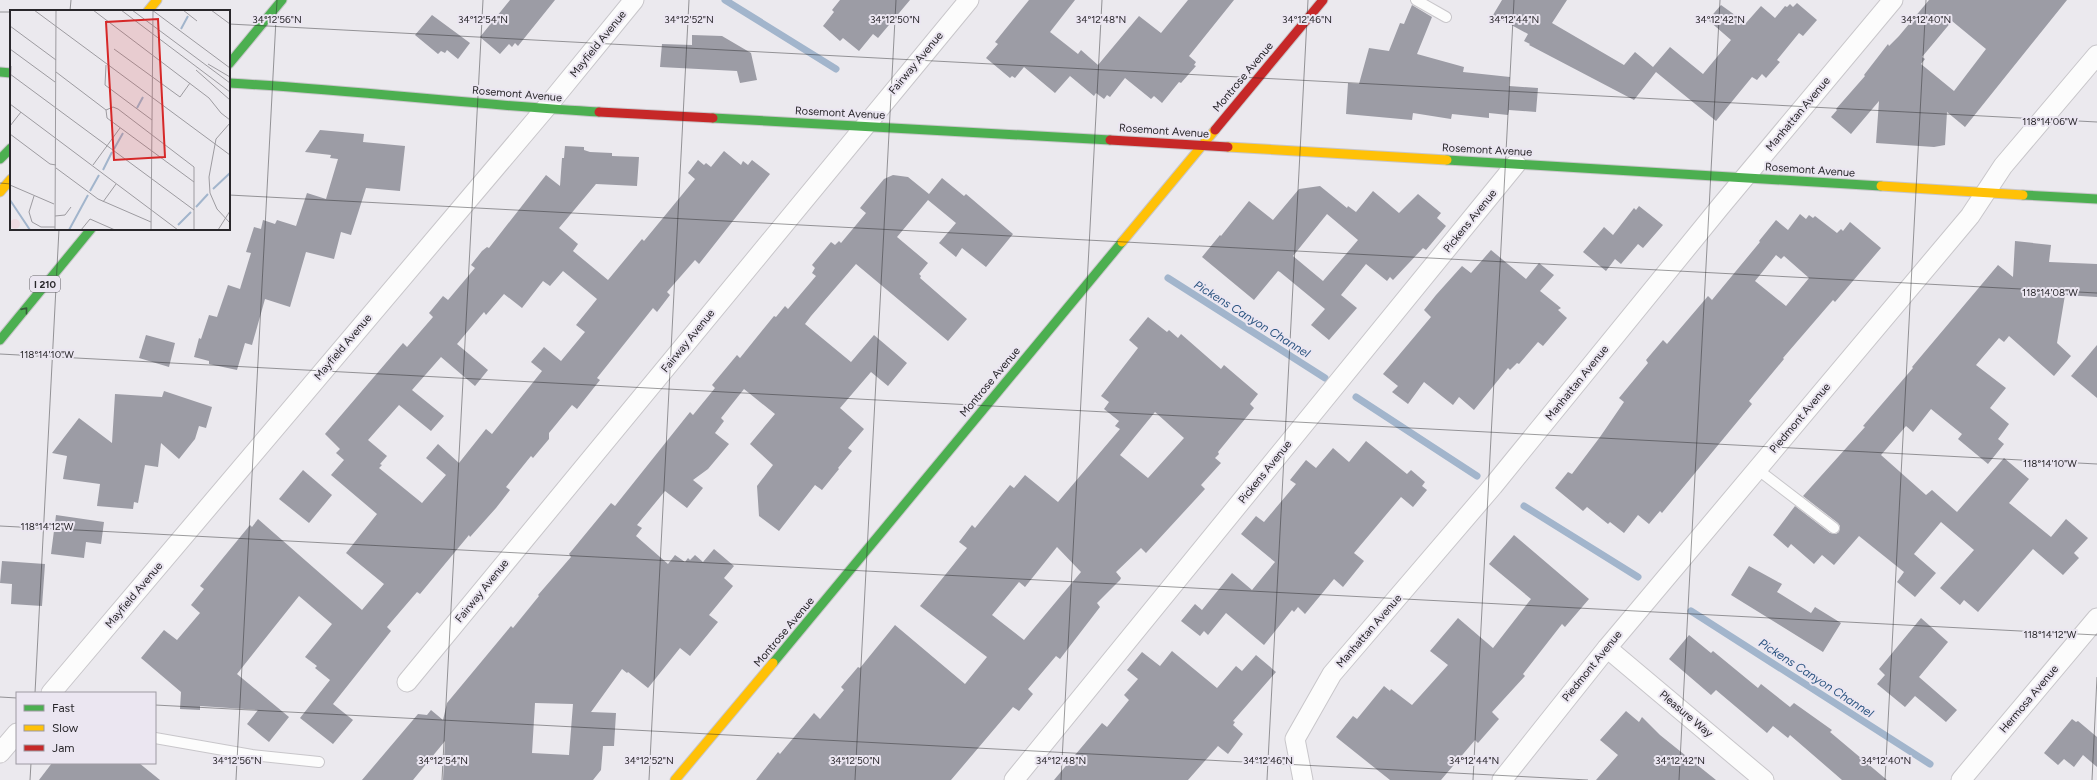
<svg xmlns="http://www.w3.org/2000/svg" width="2097" height="780" font-family="Figtree,sans-serif">
<style>
.lines{fill:none;stroke-linecap:round;stroke-linejoin:round}
.stream{stroke:#a2b5cc;stroke-width:7}
.building{fill:#9c9ca5;fill-rule:evenodd}
.lane-casing{stroke:#c8c6ca;stroke-width:12}
.street-casing{stroke:#c8c6ca;stroke-width:21}
.fast-casing{stroke:#c8c6ca;stroke-width:11}
.slow-casing{stroke:#c8c6ca;stroke-width:11}
.jam-casing{stroke:#c8c6ca;stroke-width:11}
.lane{stroke:#fcfcfc;stroke-width:10}
.street{stroke:#fcfcfc;stroke-width:19}
.fast{stroke:#4caf50;stroke-width:9}
.slow{stroke:#ffc107;stroke-width:9}
.jam{stroke:#c62828;stroke-width:9}
.oneway{stroke:#375d3a}
.ticks{fill:none;stroke:#29272b;stroke-width:1;stroke-opacity:0.45}
.labels{text-anchor:middle;dominant-baseline:central;stroke-width:4;stroke-linejoin:round;paint-order:stroke}
.shield{fill:#ebe6f1;stroke:#636066;stroke-width:1}
.shield-label{font-size:10px;font-weight:bold;fill:#29272b}
.street-label{font-size:11px;fill:#29272b;stroke:#ebe6f1}
.water-label{font-size:12px;font-style:italic;fill:#2d5682;stroke:#ebe6f1}
.inset-river{fill:none;stroke:#a2b5cc;stroke-width:2}
.inset-road{fill:none;stroke:#9d9ba0;stroke-width:1}
.view{fill:#d62828;fill-opacity:0.15;stroke:#d62828;stroke-width:2}
.inset-edge{fill:none;stroke:#29272b;stroke-width:2}
.ticks-label{font-size:10px;text-anchor:middle;fill:#29272b;stroke:#ebe6f1;stroke-width:4;stroke-linejoin:round;paint-order:stroke}
</style>
<rect width="100%" height="100%" fill="#ebe9ee"/>
<g class="lines">
<g class="stream">
<polyline points="725,0 836,69"/>
<polyline points="1168,278 1325,378"/>
<polyline points="1356,397 1477,476"/>
<polyline points="1524,506 1638,577"/>
<polyline points="1691,611 1930,764"/>
</g>
</g>
<g class="building">
<polygon points="510,0 555,0 518,46 515,43 512,47 509,44 500,54 480,37"/>
<polygon points="840,0 910,0 878,38 873,34 859,51 843,38 840,41 823,26 834,12 832,10"/>
<polygon points="1029,0 1075,0 1050,32 1078,54 1081,50 1098,65 1139,16 1161,33 1188,0 1234,0 1189,56 1196,62 1194,65 1196,66 1181,83 1179,82 1162,103 1154,96 1151,99 1125,78 1110,97 1107,95 1104,99 1096,93 1094,96 1070,76 1055,93 1024,67 1015,78 1012,76 1010,78 986,58 998,44 995,42"/>
<polygon points="1502,0 1567,0 1552,23 1624,65 1635,52 1653,67 1670,47 1703,74 1731,40 1708,20 1721,5 1746,23 1761,6 1775,18 1785,6 1787,7 1790,4 1793,7 1797,3 1817,20 1803,36 1799,33 1777,60 1780,62 1766,78 1762,74 1757,80 1752,77 1716,121 1656,72 1634,100 1529,45 1530,44 1524,41 1528,34 1493,15"/>
<path d="M1929 0H2067L1965 127 1947 112 1945 145 1934 147 1876 143 1879 101 1851 134 1831 117 1837 110 1836 109 1865 76 1864 75 1888 44 1889 46 1899 36ZM1952 21 1986 49 1954 91 1921 64 1925 59 1922 57Z"/>
<polygon points="1412,5 1432,17 1417,54 1464,67 1463,72 1510,77 1509,86 1538,88 1536,112 1509,110 1508,115 1489,113 1489,118 1452,114 1451,119 1413,113 1412,120 1346,114 1348,83 1359,84 1369,48 1389,51 1400,23 1404,24"/>
<polygon points="432,15 470,43 458,59 447,50 445,53 441,51 438,54 415,35"/>
<polygon points="692,35 722,36 751,53 757,80 740,83 737,71 660,67 662,44 692,45"/>
<polygon points="320,130 364,134 363,142 405,146 400,191 366,188 351,235 341,232 334,259 306,252 290,307 265,299 252,345 245,343 237,370 209,364 209,361 194,357 199,338 201,339 209,315 217,317 228,285 240,289 251,253 246,252 254,227 261,229 263,220 275,224 277,220 296,226 307,193 326,199 338,159 330,158 331,155 305,152"/>
<path d="M565 146 584 147V150L590 152 612 153V156L639 157 637 186 596 184 559 228 578 244 573 251 608 280 642 239 644 241 695 179 688 173 698 160 704 165 706 163 711 167 724 151 741 165 743 161 748 165 752 160 770 174 699 264 695 260 667 292 670 295 657 312 653 308 597 378 600 380 577 409 572 405 549 433V439L533 458 531 456 506 487 510 490 496 508 470 537 469 535 420 594 417 592 387 627 391 631 333 704 353 720 333 744 300 718 330 680 315 668 317 666 305 657 332 624 299 596 237 674 289 717 269 742 247 724 258 710 200 706V710L180 709 181 692 141 658 164 630 177 640 200 613 191 605 204 589 200 586 250 525 252 527 258 519 362 610 384 584 346 553 377 514 331 475 344 460 336 453 340 449 325 434 403 343 407 347 433 317 429 313 443 296 448 300 475 268 471 265 482 251 487 247 489 248 546 175 560 186 562 158H564ZM563 271 597 299 576 325 585 332 561 361 544 347 531 362 542 371 492 434 486 429 459 463 438 444 426 458 446 475 422 503 379 468 382 465 380 464 387 456 368 440 399 405 431 431 444 416 412 390 441 357 475 386 488 370 457 344 484 312 486 315 504 294 522 308 543 281 550 286Z"/>
<path d="M893 175 908 177 929 194 942 178 964 196 966 194 1013 234 986 267 962 248 956 257 939 243 956 223 928 200 897 237 928 263 919 274 921 276 920 278 967 319 948 341 856 264 811 316 805 324 851 362 874 335 907 363 888 386 871 372 840 408 864 429 848 448 852 451 838 468 839 469 822 490 815 485 779 531 759 516 757 486 773 465 750 444 775 414 744 389 721 418 724 421 715 433 729 444 708 469 693 480 703 488 687 508 665 491 637 525 642 528 636 536 668 564 675 555 685 562 688 558 690 560 695 555 703 562 714 549 734 566 724 578 733 586 709 615 718 622 690 656 680 648 648 688 628 672 627 673 622 669 591 712 616 713 614 746H603L601 770 593 780H443L445 741 413 780H362L418 714 427 715 431 710 443 720 447 703 511 626 513 628 539 596 538 595 571 557 569 554 611 503 615 506 690 412 693 415 715 388 712 385 737 355 740 358 774 316 776 317 785 306 788 309 816 276 812 273 815 268 812 265 831 242 835 245 839 241 841 243 866 213 860 208 884 179ZM535 703 573 704 569 755 532 753Z"/>
<path d="M1320 186 1347 208 1348 206 1356 212 1373 191 1399 213 1418 194 1441 213 1437 218 1446 226 1426 250 1423 248 1393 280 1390 277 1387 281 1366 264 1341 295 1357 308 1329 340 1311 325 1325 309 1280 272 1278 271 1254 300 1202 257 1220 235 1221 236 1249 201 1273 220 1299 189ZM1327 214 1358 240 1323 281 1293 256Z"/>
<polygon points="1639,206 1663,225 1643,248 1638,244 1621,264 1615,259 1606,271 1583,252 1604,227 1613,235 1634,208 1636,210"/>
<path d="M1800 214 1806 219 1809 215 1813 218 1815 216 1837 233 1841 229 1843 231 1850 222 1881 248 1835 302 1833 300 1783 358 1784 359 1749 401 1752 404 1662 513 1660 511 1649 524 1638 515 1624 533 1610 522 1608 524 1587 507 1583 511 1555 488 1568 472 1572 474 1600 437 1624 402 1619 398 1648 363 1646 360 1663 340 1667 344 1708 296 1712 300 1760 242 1759 241 1776 220 1788 230ZM1776 255 1781 259 1784 256 1809 278 1786 306 1755 281Z"/>
<polygon points="2015,241 2051,245 2049,262 2097,264 2097,297 2065,295 2057,343 2071,356 2054,376 2009,336 2004,342 1999,338 1976,365 2006,388 1990,408 2009,424 1998,439 2004,444 1988,464 1958,439 1962,434 1931,409 1913,432 1906,426 1881,455 1926,495 1932,490 1957,512 2004,458 2029,479 2009,503 2051,537 2066,519 2088,538 2074,553 2079,558 2063,575 2033,549 1978,612 1964,600 1960,605 1940,588 1974,550 1941,522 1914,554 1936,573 1915,597 1897,582 1904,572 1859,536 1834,565 1822,555 1814,564 1791,544 1788,548 1773,535 1795,506 1830,533 1836,534 1839,532 1840,526 1838,523 1803,496 1865,427 1863,426 1913,368 1912,367 1998,265 2013,277"/>
<polygon points="1491,250 1526,279 1539,263 1554,275 1540,291 1561,308 1558,310 1567,318 1543,346 1538,342 1519,364 1517,363 1510,370 1508,368 1474,410 1459,397 1453,405 1424,382 1408,404 1392,392 1398,386 1383,374 1431,317 1424,310 1436,295 1462,266 1471,273"/>
<path d="M1148 317 1167 332 1169 330 1178 338 1181 334 1221 369 1224 365 1258 394 1250 404 1254 408 1218 452 1219 454 1215 458 1221 463 1201 485 1205 489 1146 553 1141 548 1116 572 1121 578 1120 580 1097 603 1100 607 1060 659 1056 656 1028 689 1033 694 1019 711 1013 707 951 780H756L778 752 780 754 814 713 820 719 844 690 841 687 858 667 860 668 895 625 965 684 987 657 920 606 967 548 959 542 972 525 975 528 1010 485 1014 488 1025 475 1058 502 1120 429 1115 426 1119 421 1104 409 1109 402 1101 396 1138 348 1129 340ZM1155 412 1184 438 1148 478 1120 455ZM1057 547 1081 572 1024 640 992 615 1019 582 1025 587Z"/>
<polygon points="146,335 175,343 169,367 139,358"/>
<polygon points="2097,345 2097,398 2071,376"/>
<polygon points="164,391 212,407 206,428 199,426 195,439 179,459 161,443 158,467 145,465 138,503 134,502 133,509 97,506 100,484 63,479 67,456 52,453 79,418 112,443 115,394 162,397"/>
<polygon points="1366,441 1407,474 1411,470 1425,482 1422,486 1427,490 1413,507 1401,497 1354,553 1364,561 1343,587 1334,579 1305,614 1298,607 1294,612 1292,610 1264,645 1226,613 1208,635 1204,631 1200,636 1181,621 1195,604 1202,610 1232,573 1252,590 1275,562 1241,534 1256,516 1264,522 1296,484 1290,480 1306,460 1316,468 1333,448 1349,462"/>
<polygon points="303,470 332,495 309,523 279,499"/>
<polygon points="56,515 104,522 101,544 86,542 84,558 51,554"/>
<polygon points="1514,535 1589,599 1565,627 1562,624 1523,674 1525,676 1492,712 1499,719 1478,743 1475,740 1441,780 1390,780 1336,737 1353,716 1357,719 1384,686 1390,691 1391,689 1412,705 1448,665 1430,651 1458,618 1493,648 1531,599 1489,564"/>
<polygon points="2,561 45,564 42,606 11,604 12,584 0,583"/>
<polygon points="1749,566 1782,584 1777,592 1811,613 1815,607 1841,623 1823,652 1731,595"/>
<polygon points="1921,618 1948,642 1919,677 1957,710 1946,722 1915,696 1905,707 1877,684 1885,675 1879,669"/>
<polygon points="1689,635 1711,653 1713,651 1758,688 1761,684 1790,707 1794,703 1832,730 1830,732 1887,780 1842,780 1790,735 1788,738 1773,726 1767,733 1716,690 1711,695 1669,659"/>
<polygon points="1172,651 1217,688 1236,666 1242,671 1256,655 1276,672 1233,721 1235,722 1233,725 1243,734 1228,754 1218,746 1188,780 1054,780 1102,723 1107,727 1129,700 1124,695 1138,679 1127,670 1142,652 1160,666"/>
<polygon points="1626,711 1639,722 1642,717 1660,735 1716,780 1596,780 1618,755 1600,740"/>
<polygon points="2072,719 2076,722 2078,721 2097,737 2097,767 2083,755 2074,767 2064,759 2058,765 2044,753"/>
<polygon points="52,763 139,763 160,780 39,780"/>
</g>
<g class="lines">
<defs>
<g id="lane">
<polyline points="1416,0 1446,17"/>
<polyline points="1757,469 1834,528"/>
<polyline points="155,738 252,755 319,762"/>
</g>
<g id="street">
<polyline points="1607,648 1764,780"/>
<polyline points="407,682 969,0"/>
<polyline points="51,693 545,109 634,0"/>
<polyline points="0,753 17,733"/>
<polyline points="1014,780 1516,164"/>
<polyline points="1303,780 1295,739 1332,674 1493,486 1720,207 1893,0"/>
<polyline points="1502,780 1607,648 1970,216 2003,166 2097,55"/>
<polyline points="1961,780 2097,618"/>
</g>
<g id="fast">
<polyline points="229,64 282,0"/>
<polyline points="0,72 11,73"/>
<path d="M229 83C353 90 476 105 599 112"/>
<polyline points="713,118 1110,140"/>
<polyline points="0,159 11,148"/>
<polyline points="1447,160 1881,186"/>
<polyline points="2023,195 2097,199"/>
<polyline points="0,340 91,229"/>
<polyline points="773,663 1122,242"/>
</g>
<g id="slow">
<polyline points="148,11 157,0"/>
<polyline points="1228,147 1447,160"/>
<polyline points="1881,186 2023,195"/>
<polyline points="0,192 11,179"/>
<polyline points="1122,242 1215,130"/>
<polyline points="675,780 773,663"/>
</g>
<g id="jam">
<polyline points="599,112 713,118"/>
<polyline points="1215,130 1323,0"/>
<polyline points="1110,140 1228,147"/>
</g>
</defs>
<use href="#lane" class="lane-casing"/>
<use href="#street" class="street-casing"/>
<use href="#fast" class="fast-casing"/>
<use href="#slow" class="slow-casing"/>
<use href="#jam" class="jam-casing"/>
<use href="#lane" class="lane"/>
<use href="#street" class="street"/>
<use href="#fast" class="fast"/>
<use href="#slow" class="slow"/>
<use href="#jam" class="jam"/>
</g>
<defs><path id="oneway-chevron" d="M-2-3.5L2.5 0L-2 3.5" fill="none" stroke-width="1.6" stroke-linecap="round" stroke-linejoin="round"/></defs>
<use class="oneway" href="#oneway-chevron" transform="translate(25 310) rotate(-51)"/>
<path class="ticks" d="M70 11 71 0M0 12H11M229 24 2097 122M0 183 11 184M229 195 2097 293M0 354 2097 464M0 526 2097 635M35 693 59 229M0 697 17 698M155 705 1588 780M30 780 31 763M236 780 277 0M442 780 483 0M649 780 689 0M855 780 896 0M1061 780 1102 0M1267 780 1308 0M1473 780 1514 0M1679 780 1720 0M1885 780 1926 0M2092 780 2097 677"/>
<g class="labels">
<rect class="shield" x="30" y="276" width="30" height="16" rx="3"/>
<g class="shield-label">
<text x="45" y="284">I 210</text>
</g>
<g class="street-label">
<text transform="translate(598 44) rotate(-51)">Mayfield Avenue</text>
<text transform="translate(916 63) rotate(-50)">Fairway Avenue</text>
<text transform="translate(1243 77) rotate(-50)">Montrose Avenue</text>
<text transform="translate(517 94) rotate(5)">Rosemont Avenue</text>
<text transform="translate(840 113) rotate(3)">Rosemont Avenue</text>
<text transform="translate(1798 114) rotate(-50)">Manhattan Avenue</text>
<text transform="translate(1164 131) rotate(4)">Rosemont Avenue</text>
<text transform="translate(1487 150) rotate(3)">Rosemont Avenue</text>
<text transform="translate(1810 170) rotate(4)">Rosemont Avenue</text>
<text transform="translate(1470 221) rotate(-51)">Pickens Avenue</text>
<text transform="translate(688 341) rotate(-51)">Fairway Avenue</text>
<text transform="translate(343 347) rotate(-50)">Mayfield Avenue</text>
<text transform="translate(990 382) rotate(-50)">Montrose Avenue</text>
<text transform="translate(1577 383) rotate(-51)">Manhattan Avenue</text>
<text transform="translate(1800 418) rotate(-50)">Piedmont Avenue</text>
<text transform="translate(1265 472) rotate(-51)">Pickens Avenue</text>
<text transform="translate(482 591) rotate(-51)">Fairway Avenue</text>
<text transform="translate(134 595) rotate(-50)">Mayfield Avenue</text>
<text transform="translate(1369 631) rotate(-49)">Manhattan Avenue</text>
<text transform="translate(784 632) rotate(-50)">Montrose Avenue</text>
<text transform="translate(1592 666) rotate(-51)">Piedmont Avenue</text>
<text transform="translate(2029 699) rotate(-50)">Hermosa Avenue</text>
<text transform="translate(1686 714) rotate(40)">Pleasure Way</text>
</g>
<g class="water-label">
<text transform="translate(1252 319) rotate(32)">Pickens Canyon Channel</text>
<text transform="translate(1816 678) rotate(33)">Pickens Canyon Channel</text>
</g>
</g>
<g transform="translate(10 10)">
<rect width="220" height="220" fill="#ebe9ee"/>
<path d="M0 214a5 5 0 1 1 10 0a5 5 0 1 1-10 0Z" fill="#eedbe2"/>
<path class="inset-river" d="M171 19 178 6M127 98 133 87M104 139 113 123M93 160 102 142M203 179 220 163M80 181 89 165M0 190 20 220M186 197 198 184M168 215 181 202M59 220 78 185"/>
<path class="inset-road" d="M24 0 220 145M83 0 199 88 211 103 220 110M111 0 220 82M122 0 220 73M142 0 220 58M173 0 187 11M201 0 220 14M0 16 46 50M0 39 45 72M104 39 170 87 180 73M198 54 220 67M96 55 95 75 142 110M186 60 220 90M46 62 96 100 97 108 184 172M0 64 184 200M0 84 1 56M0 94 168 220M96 100 103 97 108 99 184 157V220M220 113 206 129 199 167 200 183 207 199 220 213M0 116 11 102M0 124 40 154 46 155M83 155 110 118M46 158 88 189 141 212M0 175 44 194M24 186 19 202 22 212 31 217H45M93 192 106 174M45 206 55 205 61 197M45 220 46 0M71 220 80 209 105 220M141 220 143 0M208 220 220 201"/>
<path class="view" d="M148 9 155 147 104 150 96 12Z"/>
<rect width="220" height="220" class="inset-edge"/>
</g>
<g class="ticks-label">
<text x="277" y="23">34°12'56"N</text>
<text x="483" y="23">34°12'54"N</text>
<text x="689" y="23">34°12'52"N</text>
<text x="895" y="23">34°12'50"N</text>
<text x="1101" y="23">34°12'48"N</text>
<text x="1307" y="23">34°12'46"N</text>
<text x="1514" y="23">34°12'44"N</text>
<text x="1720" y="23">34°12'42"N</text>
<text x="1926" y="23">34°12'40"N</text>
<text x="2050" y="125">118°14'06"W</text>
<text x="2050" y="296">118°14'08"W</text>
<text x="47" y="358">118°14'10"W</text>
<text x="2050" y="467">118°14'10"W</text>
<text x="47" y="530">118°14'12"W</text>
<text x="2050" y="638">118°14'12"W</text>
<text x="237" y="764">34°12'56"N</text>
<text x="443" y="764">34°12'54"N</text>
<text x="649" y="764">34°12'52"N</text>
<text x="855" y="764">34°12'50"N</text>
<text x="1061" y="764">34°12'48"N</text>
<text x="1268" y="764">34°12'46"N</text>
<text x="1474" y="764">34°12'44"N</text>
<text x="1680" y="764">34°12'42"N</text>
<text x="1886" y="764">34°12'40"N</text>
</g>
<rect x="16" y="692" width="140" height="72" fill="#ebe6f1" stroke="#9d9aa2"/>
<rect x="24" y="705" width="20" height="6" fill="#4caf50" stroke="#9d9aa2"/>
<text x="52" y="712" font-size="12" fill="#29272b">Fast</text>
<rect x="24" y="725" width="20" height="6" fill="#ffc107" stroke="#9d9aa2"/>
<text x="52" y="732" font-size="12" fill="#29272b">Slow</text>
<rect x="24" y="745" width="20" height="6" fill="#c62828" stroke="#9d9aa2"/>
<text x="52" y="752" font-size="12" fill="#29272b">Jam</text>
</svg>
